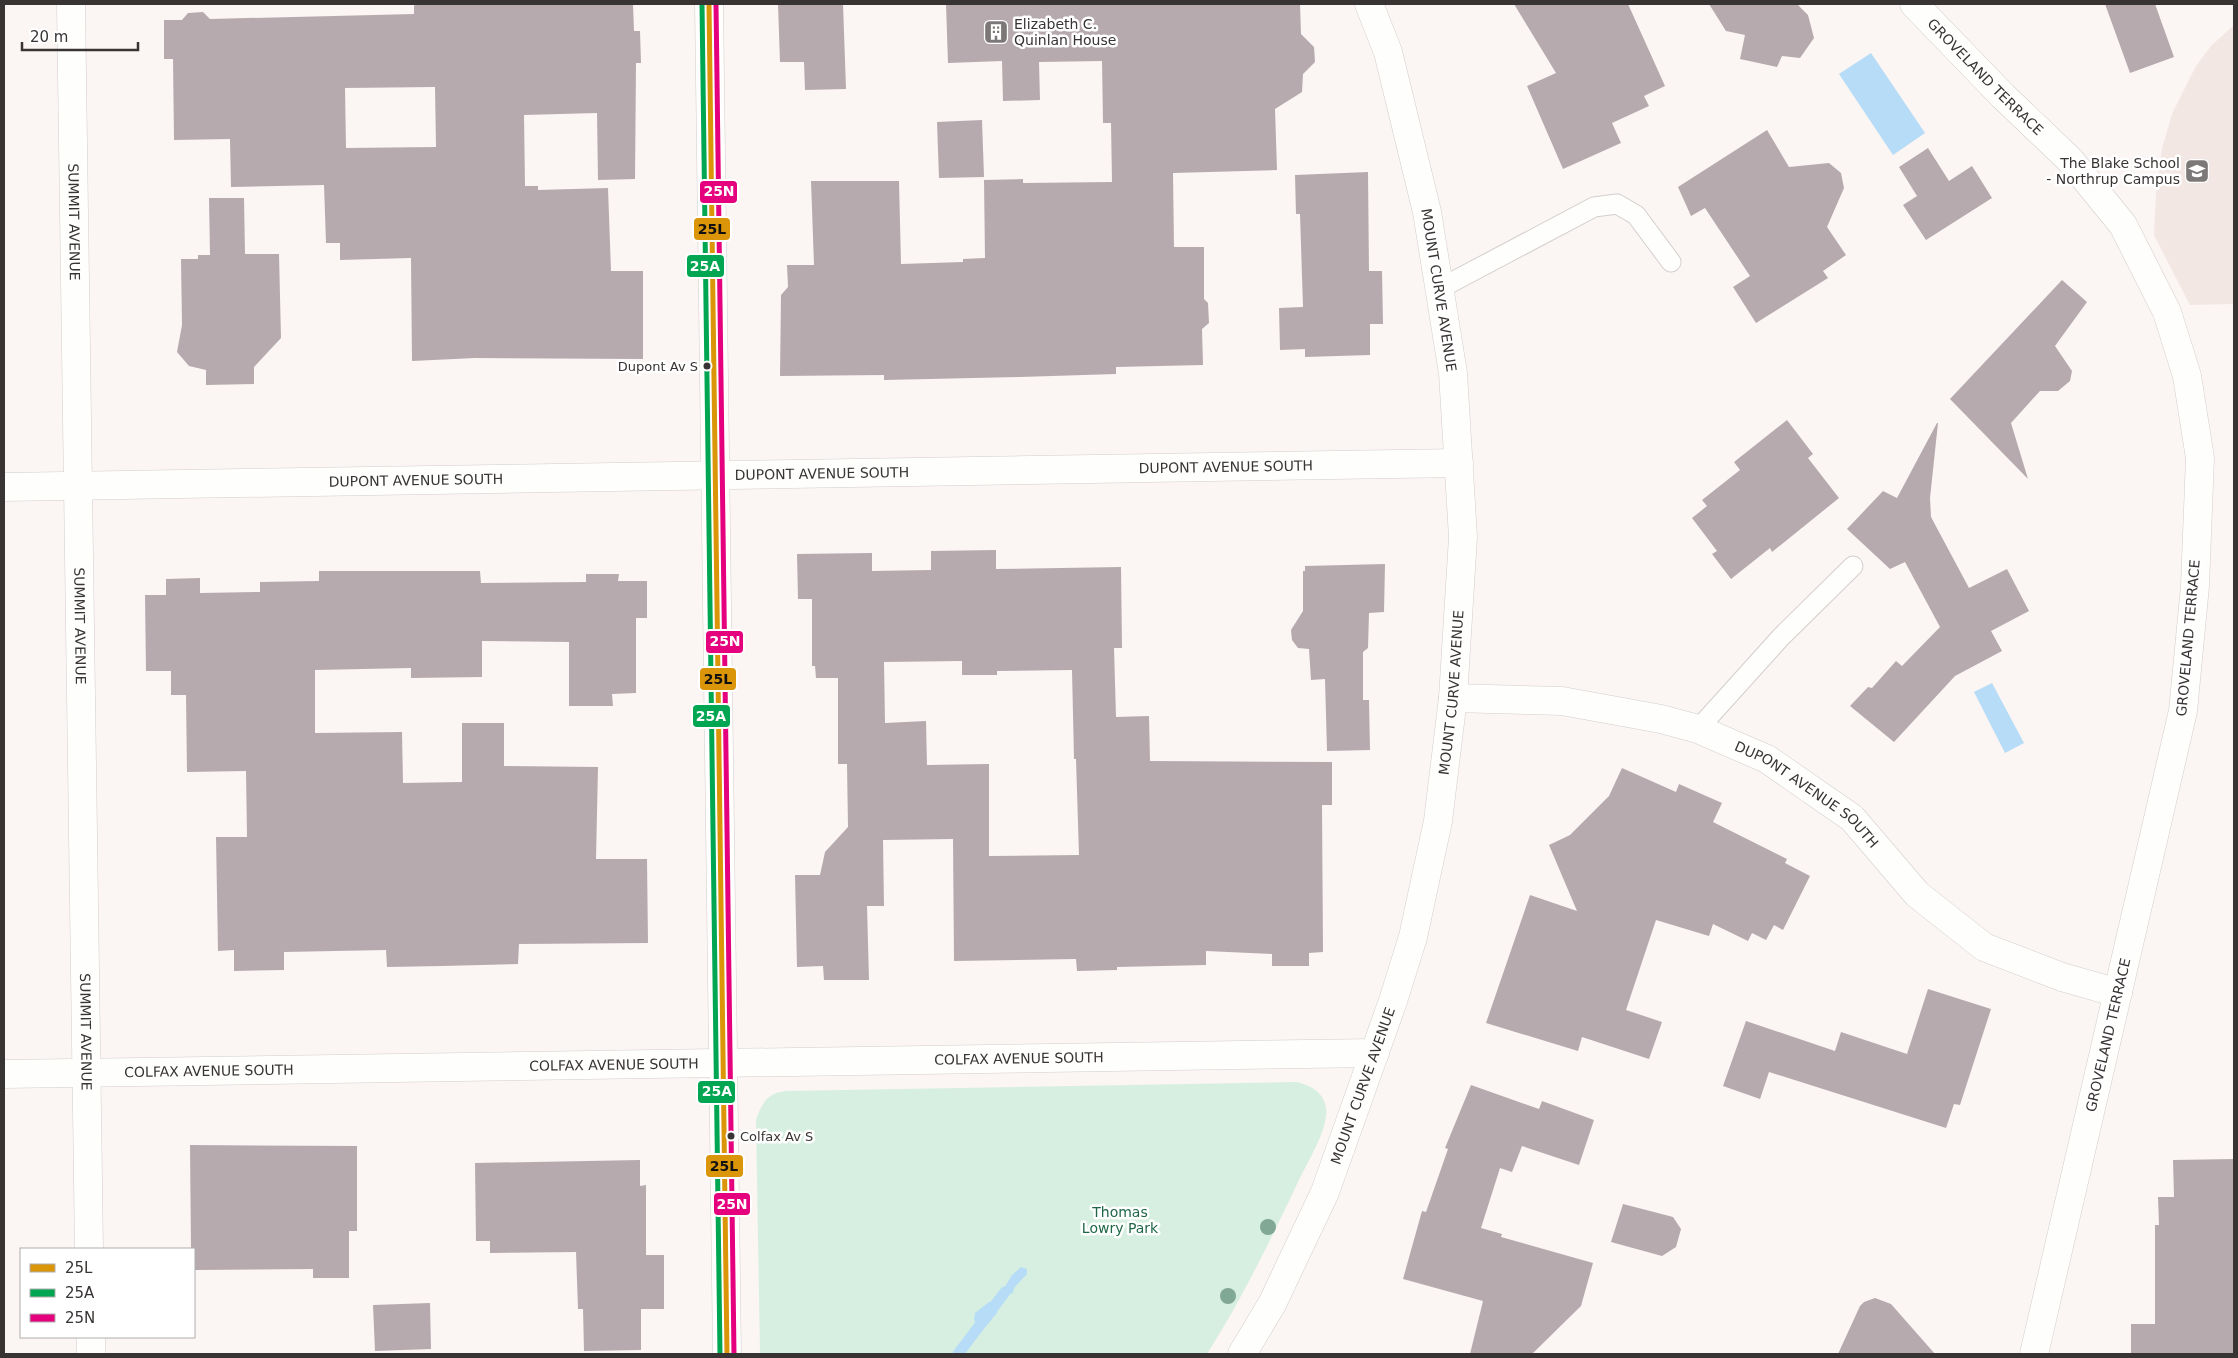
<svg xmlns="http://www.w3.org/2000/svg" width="2238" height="1358" font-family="'DejaVu Sans',sans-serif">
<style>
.built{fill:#f3e7e3}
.green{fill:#d7efe0}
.water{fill:#b6dcf7}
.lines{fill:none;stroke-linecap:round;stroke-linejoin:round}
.stream{stroke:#b6dcf7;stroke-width:11}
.building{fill:#b6aaaf;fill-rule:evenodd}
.service-casing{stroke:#d3cecd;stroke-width:21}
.minor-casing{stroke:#d3cecd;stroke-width:29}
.tertiary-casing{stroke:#d3cecd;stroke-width:29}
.service{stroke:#fefefd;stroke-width:19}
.minor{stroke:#fefefd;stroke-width:28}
.tertiary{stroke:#fefefd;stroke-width:28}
.bus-1-casing{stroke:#fff;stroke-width:9}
.bus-2-casing{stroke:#fff;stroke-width:9}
.bus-3-casing{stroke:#fff;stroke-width:9}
.bus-1{stroke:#da9508;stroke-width:5}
.bus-2{stroke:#00a651;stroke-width:5}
.bus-3{stroke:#e5007d;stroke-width:5}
.tree{fill:#81a795}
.bus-dot{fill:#383433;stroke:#fff;stroke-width:2}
.labels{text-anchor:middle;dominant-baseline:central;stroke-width:5;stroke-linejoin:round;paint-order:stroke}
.bus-label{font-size:13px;fill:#383433;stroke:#fff;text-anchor:end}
.poi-label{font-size:14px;fill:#383433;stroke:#fff;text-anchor:start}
.street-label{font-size:14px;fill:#383433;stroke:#fff}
.park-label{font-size:14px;fill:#1e6747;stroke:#fff}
.line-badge{stroke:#fff;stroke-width:2}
.badge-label{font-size:14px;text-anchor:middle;font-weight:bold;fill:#fff}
.pale-badge-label{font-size:14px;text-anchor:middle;font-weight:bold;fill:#111}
</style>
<rect width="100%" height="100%" fill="#fbf5f4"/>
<polygon class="built" points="2234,25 2234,304 2190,305 2154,235 2156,193 2162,149 2172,114 2196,66 2211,46"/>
<path class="green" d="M1296 1082C1310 1085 1324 1092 1326 1108 1329 1128 1307 1163 1298 1182 1270 1241 1242 1299 1207 1354H760L756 1120C762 1103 767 1093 786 1091Z"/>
<g class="water">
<polygon points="1871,53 1925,133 1893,155 1839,74"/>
<polygon points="1992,683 2024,743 2005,753 1974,692"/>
<polygon points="1021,1267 1027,1269 1027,1274 1014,1288 1013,1293 1006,1295 1003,1290 1012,1275"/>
<polygon points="989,1302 995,1302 997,1313 985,1327 980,1328 974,1320 975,1313"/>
</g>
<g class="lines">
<polyline class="stream" points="958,1354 1005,1292"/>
</g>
<g class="building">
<path d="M416 4H633L634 31H640L641 63H636L635 179 598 180 597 113 524 115 525 186H538V190L608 188 611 271H643V359L475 358 412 361 411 258 340 260V243H326L324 185 231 187 230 139 174 140 173 59H164V20H182L188 13 203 12 210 19 414 14V6ZM435 87 436 147 346 148 345 88Z"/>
<polygon points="778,4 843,4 846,89 805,90 804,62 780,62"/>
<polygon points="946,4 1300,4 1301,34 1314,47 1315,62 1303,74 1302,92 1275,109 1277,170 1173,173 1174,247 1204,247 1204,299 1208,303 1209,323 1202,329 1203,365 1116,367 1116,374 1020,377 884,380 884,375 780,376 781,295 788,287 787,265 814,265 811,181 899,181 901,264 963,262 963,259 985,258 984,180 1023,179 1023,183 1112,182 1111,123 1103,123 1102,61 1039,62 1040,100 1003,101 1002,61 948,63"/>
<polygon points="1514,4 1628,4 1665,86 1644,96 1649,106 1612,123 1621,143 1563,169 1527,86 1556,73"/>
<polygon points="1709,4 1797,4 1808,15 1814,38 1800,58 1782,56 1777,67 1740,59 1745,35 1726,31"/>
<polygon points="2105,4 2155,4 2174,57 2130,73"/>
<polygon points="982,120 984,177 939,178 937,122"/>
<polygon points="1767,130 1789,167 1829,163 1841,173 1844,188 1827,227 1846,255 1823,271 1828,278 1756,323 1733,287 1750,276 1705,208 1691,216 1678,187"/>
<polygon points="1928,148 1949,181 1972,166 1992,198 1926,240 1903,205 1917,196 1899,167"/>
<polygon points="1368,172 1369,271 1382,271 1383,324 1370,324 1370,355 1305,357 1305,349 1280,350 1279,308 1303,307 1300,214 1296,214 1295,175"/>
<polygon points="209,198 244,198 245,254 279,254 281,338 254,367 254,384 206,385 206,370 189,366 177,352 182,325 181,259 198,259 198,255 210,255"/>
<polygon points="2062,280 2087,302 2055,346 2072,371 2070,381 2058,391 2040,391 2011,423 2028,479 1950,399"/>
<polygon points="1787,420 1813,454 1808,458 1839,498 1772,552 1770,548 1731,579 1712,554 1717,551 1692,518 1707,506 1702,500 1740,470 1734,462"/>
<polygon points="1937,423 1938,423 1930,498 1931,517 1969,588 2007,569 2029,611 1991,631 2002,651 1955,676 1894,742 1850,706 1868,687 1872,688 1896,661 1902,666 1940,627 1905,562 1890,569 1847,529 1883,491 1897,498"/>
<path d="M996 550V569L1121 567 1122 648H1114L1116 717 1149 716 1150 761 1332 762V805H1322L1323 952 1309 953V966H1272V954L1206 951V965L1117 967V970L1077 971 1076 959 954 961 953 839 883 840 884 906H867L869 980H824L823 966 797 967 795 875H820L825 852 848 827 847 764H838V678H816L815 666H812V599H798L797 554 872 553V571L931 570V551ZM962 661V675H997V671L1072 670 1074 759H1076L1079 855 989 856V764L927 765 926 721 885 723 884 662Z"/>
<polygon points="1385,564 1384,612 1369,613 1368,648 1363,652 1363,700 1369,700 1370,750 1327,751 1325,679 1311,680 1309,649 1298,648 1292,640 1291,630 1303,611 1303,571 1305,571 1305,566"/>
<polygon points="319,571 480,571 481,583 586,582 586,574 619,574 618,581 647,581 647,618 636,618 636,693 612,694 613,706 569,706 569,642 482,641 482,677 411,678 411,668 315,670 315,733 402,732 403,783 462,782 462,723 504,723 504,766 598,767 596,859 647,859 648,943 519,944 518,964 442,966 387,967 386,950 284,952 284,970 234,971 234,950 218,951 216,837 247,837 246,771 187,772 186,695 171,695 171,671 146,671 145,595 166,595 166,579 200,578 200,593 260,592 260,582 319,581"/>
<polygon points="1622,768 1676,792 1679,784 1722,803 1713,822 1787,859 1785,863 1810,876 1783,930 1774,925 1766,940 1752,933 1748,941 1713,924 1709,936 1656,920 1626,1010 1662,1022 1649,1059 1582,1037 1578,1051 1486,1023 1530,895 1577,911 1549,845 1570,835 1609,796"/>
<polygon points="1928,989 1991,1009 1960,1105 1954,1104 1946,1128 1769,1072 1760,1099 1723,1086 1746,1021 1835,1051 1841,1032 1907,1054"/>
<polygon points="1471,1085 1539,1109 1542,1101 1594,1120 1579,1165 1522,1146 1512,1172 1500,1168 1481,1228 1502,1234 1501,1237 1593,1263 1581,1306 1532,1354 1470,1354 1483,1301 1403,1279 1422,1211 1426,1212 1448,1149 1445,1148"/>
<polygon points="190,1145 357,1146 357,1231 349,1231 349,1278 313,1278 313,1269 194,1270 194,1249 191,1249"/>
<polygon points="2234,1159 2234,1354 2131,1354 2131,1324 2155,1324 2155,1225 2159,1225 2158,1197 2174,1197 2173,1160"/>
<polygon points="640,1160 640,1186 646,1185 646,1255 664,1255 664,1309 641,1309 641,1350 584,1351 583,1309 578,1309 576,1252 490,1253 490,1241 476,1241 475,1163"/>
<polygon points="1623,1204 1673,1217 1681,1229 1676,1247 1662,1256 1611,1242"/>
<polygon points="1875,1298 1891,1304 1935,1354 1838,1354 1860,1306 1864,1302"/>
<polygon points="430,1303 431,1349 375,1351 373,1305"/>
</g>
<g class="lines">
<defs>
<g id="service">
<polyline points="1439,289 1594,207 1617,204 1636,215 1671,262"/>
<polyline points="1698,729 1781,637 1853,566"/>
</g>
<g id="minor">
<path id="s1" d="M71 4 89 1249"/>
<path id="s2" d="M1914 4 2003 96 2070 160 2123 225 2167 312 2187 376 2200 458 2195 586 2183 711 2034 1354"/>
<path id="s3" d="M4 487 1459 463"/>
<path id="s4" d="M1453 698 1562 701 1661 719 1698 729 1767 759 1852 818 1917 894 1984 947 2062 977 2118 993"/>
<path id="s5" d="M4 1074 1375 1053"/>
<polyline points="91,1337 91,1354"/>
<path id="s6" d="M1242 1354 1272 1304 1325 1192 1393 1001 1413 937 1438 821 1453 698 1463 537 1453 373 1427 212 1388 52 1369 4"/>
</g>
<polyline id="tertiary" points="709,4 727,1354"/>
</defs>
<use href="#service" class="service-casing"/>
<use href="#minor" class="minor-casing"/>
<use href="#tertiary" class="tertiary-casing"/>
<use href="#service" class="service"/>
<use href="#minor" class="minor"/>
<use href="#tertiary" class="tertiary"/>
<defs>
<polyline id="bus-1" points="709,4 727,1354"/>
<polyline id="bus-2" points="702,4 720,1354"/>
<polyline id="bus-3" points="716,4 734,1354"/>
</defs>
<use href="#bus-1" class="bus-1-casing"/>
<use href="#bus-2" class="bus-2-casing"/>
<use href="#bus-3" class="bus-3-casing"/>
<use href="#bus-1" class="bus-1"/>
<use href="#bus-2" class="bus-2"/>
<use href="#bus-3" class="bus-3"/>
</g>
<g class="tree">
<circle cx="1268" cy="1227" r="8"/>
<circle cx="1228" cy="1296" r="8"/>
</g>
<defs>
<symbol id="building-square" viewBox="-11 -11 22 22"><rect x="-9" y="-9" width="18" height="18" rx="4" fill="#7c7877" stroke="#fff"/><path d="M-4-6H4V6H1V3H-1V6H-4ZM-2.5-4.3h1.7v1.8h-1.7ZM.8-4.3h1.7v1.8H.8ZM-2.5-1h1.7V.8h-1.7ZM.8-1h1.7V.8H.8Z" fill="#fff"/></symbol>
<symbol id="school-square" viewBox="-11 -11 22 22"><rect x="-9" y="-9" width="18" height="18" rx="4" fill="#7c7877" stroke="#fff"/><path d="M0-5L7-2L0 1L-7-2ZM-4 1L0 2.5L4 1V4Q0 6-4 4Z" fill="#fff"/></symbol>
</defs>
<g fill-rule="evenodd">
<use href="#building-square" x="982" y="18" width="28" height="28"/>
<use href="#school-square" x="2183" y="157" width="28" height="28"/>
</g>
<g class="bus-dot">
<circle cx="707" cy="366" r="4.5"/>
<circle cx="731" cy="1136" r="4.5"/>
</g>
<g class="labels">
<g class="bus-label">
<text x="698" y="366">Dupont Av S</text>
<text x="740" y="1136" text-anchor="start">Colfax Av S</text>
</g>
<g class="poi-label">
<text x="1014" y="24">Elizabeth C.<tspan x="1014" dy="16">Quinlan House</tspan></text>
<text x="2180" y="163" text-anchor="end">The Blake School<tspan x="2180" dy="16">- Northrup Campus</tspan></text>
</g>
<g class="street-label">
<text stroke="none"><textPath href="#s2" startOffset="102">GROVELAND TERRACE</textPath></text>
<text stroke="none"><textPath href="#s1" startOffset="218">SUMMIT AVENUE</textPath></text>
<text transform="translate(1439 290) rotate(81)">MOUNT CURVE AVENUE</text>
<text stroke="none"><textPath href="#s3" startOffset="1222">DUPONT AVENUE SOUTH</textPath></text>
<text stroke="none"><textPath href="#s3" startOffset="818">DUPONT AVENUE SOUTH</textPath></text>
<text stroke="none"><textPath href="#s3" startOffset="412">DUPONT AVENUE SOUTH</textPath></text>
<text stroke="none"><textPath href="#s1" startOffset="622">SUMMIT AVENUE</textPath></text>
<text transform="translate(2188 638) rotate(-85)">GROVELAND TERRACE</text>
<text stroke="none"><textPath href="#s6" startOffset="700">MOUNT CURVE AVENUE</textPath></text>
<text stroke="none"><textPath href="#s4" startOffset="376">DUPONT AVENUE SOUTH</textPath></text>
<text stroke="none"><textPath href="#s1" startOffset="1028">SUMMIT AVENUE</textPath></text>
<text transform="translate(2108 1035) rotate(-77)">GROVELAND TERRACE</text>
<text stroke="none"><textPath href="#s5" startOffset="1015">COLFAX AVENUE SOUTH</textPath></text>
<text stroke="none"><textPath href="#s5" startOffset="610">COLFAX AVENUE SOUTH</textPath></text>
<text stroke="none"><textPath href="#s5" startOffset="205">COLFAX AVENUE SOUTH</textPath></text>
<text stroke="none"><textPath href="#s6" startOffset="295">MOUNT CURVE AVENUE</textPath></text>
</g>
<g class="park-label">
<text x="1120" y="1212">Thomas<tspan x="1120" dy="16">Lowry Park</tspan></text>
</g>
</g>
<g class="line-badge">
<rect x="699" y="180" width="39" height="24" rx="5" fill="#e5007d"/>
<rect x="693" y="217" width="38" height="24" rx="5" fill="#da9508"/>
<rect x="686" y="254" width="39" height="24" rx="5" fill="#00a651"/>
<rect x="705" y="630" width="39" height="24" rx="5" fill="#e5007d"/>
<rect x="699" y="667" width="38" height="24" rx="5" fill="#da9508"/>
<rect x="692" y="704" width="39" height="24" rx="5" fill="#00a651"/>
<rect x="697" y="1080" width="39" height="24" rx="5" fill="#00a651"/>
<rect x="705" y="1154" width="39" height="24" rx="5" fill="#da9508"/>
<rect x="713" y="1192" width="38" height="24" rx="5" fill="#e5007d"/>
</g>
<g class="badge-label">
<text x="719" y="196">25N</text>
<text x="705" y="271">25A</text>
<text x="725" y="646">25N</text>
<text x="711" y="721">25A</text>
<text x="717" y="1096">25A</text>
<text x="732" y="1209">25N</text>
</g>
<g class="pale-badge-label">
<text x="712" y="234">25L</text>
<text x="718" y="684">25L</text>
<text x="724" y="1171">25L</text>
</g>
<rect width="2238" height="1358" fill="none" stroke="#383433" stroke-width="10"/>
<rect x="20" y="1248" width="175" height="90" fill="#ffffff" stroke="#afaead"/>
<rect x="30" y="1264" width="25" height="8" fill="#da9508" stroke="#afaead"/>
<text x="65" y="1273" font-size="15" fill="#383433">25L</text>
<rect x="30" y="1289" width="25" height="8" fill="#00a651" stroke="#afaead"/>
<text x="65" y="1298" font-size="15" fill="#383433">25A</text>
<rect x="30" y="1314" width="25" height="8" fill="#e5007d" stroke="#afaead"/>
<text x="65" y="1323" font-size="15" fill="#383433">25N</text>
<path d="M22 42v8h116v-8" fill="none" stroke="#383433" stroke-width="2.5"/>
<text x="30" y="42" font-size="15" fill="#383433" stroke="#ffffff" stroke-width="4" paint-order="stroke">20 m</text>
</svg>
